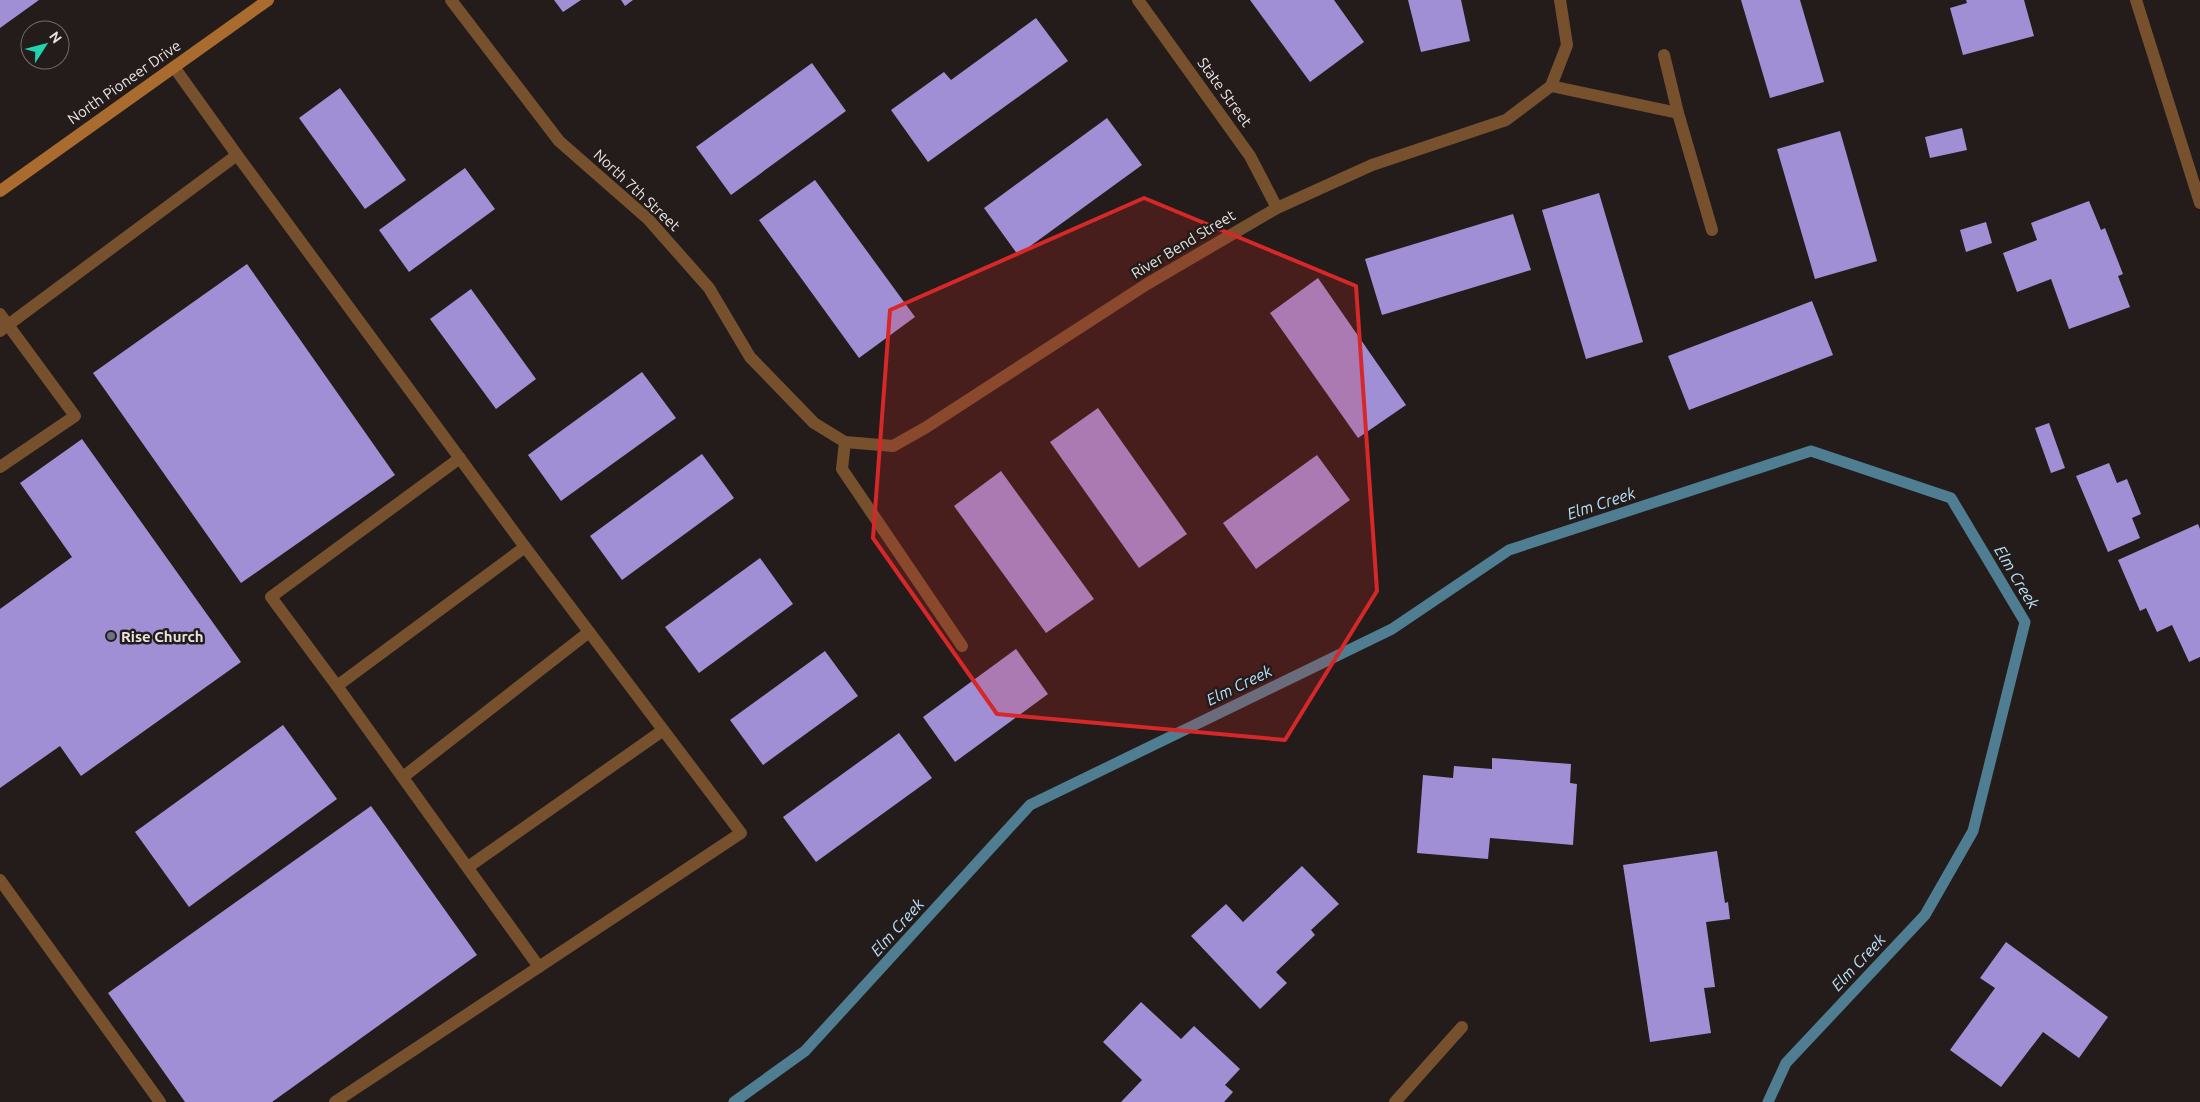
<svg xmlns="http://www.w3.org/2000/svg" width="2200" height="1102" font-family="Ubuntu,sans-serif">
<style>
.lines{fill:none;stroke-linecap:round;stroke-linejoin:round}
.stream{stroke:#4f7d92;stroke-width:11}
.building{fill:#a18fd5}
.lane{stroke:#77502d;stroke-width:12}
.street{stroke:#77502d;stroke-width:12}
.secondary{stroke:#aa6b2f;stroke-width:12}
.marked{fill:#d62828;fill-opacity:0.2;stroke:#d62828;stroke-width:4;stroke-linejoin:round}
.worship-dot{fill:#6b7280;stroke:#231c1a;stroke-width:2}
.labels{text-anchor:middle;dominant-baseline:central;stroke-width:5;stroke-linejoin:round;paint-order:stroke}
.street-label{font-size:15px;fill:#e9e4e2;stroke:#231c1a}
.poi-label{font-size:15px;font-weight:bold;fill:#e9e4e2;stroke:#231c1a;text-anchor:start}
.water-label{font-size:16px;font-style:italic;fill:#bae1f9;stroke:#231c1a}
</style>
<rect width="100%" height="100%" fill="#231c1a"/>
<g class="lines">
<polyline class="stream" points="734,1102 805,1051 1030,805 1392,629 1509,550 1811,451 1951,498 2025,622 1973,831 1925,915 1786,1063 1768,1102"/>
</g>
<g class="building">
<polygon points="0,0 39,0 0,28"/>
<polygon points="554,0 581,0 563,12"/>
<polygon points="621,0 633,0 625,6"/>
<polygon points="1250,0 1334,0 1364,42 1310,82"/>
<polygon points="1408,0 1461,0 1470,41 1421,52"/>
<polygon points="1741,0 1800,0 1824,82 1770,98"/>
<polygon points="1966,0 2024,0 2034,36 1963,55 1950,8 1967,3"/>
<polygon points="1036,18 1068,61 928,162 891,110 944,72 951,80"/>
<polygon points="812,63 846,111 731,195 696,147"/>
<polygon points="340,88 406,180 365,209 299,118"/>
<polygon points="1107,118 1142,165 1018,255 984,208"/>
<polygon points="1962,128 1967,150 1930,158 1925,137"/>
<polygon points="1840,131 1877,261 1815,279 1777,149"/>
<polygon points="465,168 495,209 409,272 379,230"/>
<polygon points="815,180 915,317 859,358 759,220"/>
<polygon points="1599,193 1643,342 1586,359 1542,210"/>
<polygon points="2089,201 2101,230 2105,228 2123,274 2118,276 2130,307 2069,329 2051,279 2017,292 2003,253 2037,240 2031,223"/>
<polygon points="1513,214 1531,270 1382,315 1365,259"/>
<polygon points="1986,222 1992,243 1966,252 1960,230"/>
<polygon points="247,264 395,475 241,583 93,373"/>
<polygon points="1318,278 1406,405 1358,438 1270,313"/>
<polygon points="471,289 536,379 496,409 430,319"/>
<polygon points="1812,301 1833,355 1689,410 1668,356"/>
<polygon points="642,372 676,418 561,501 528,455"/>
<polygon points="1098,408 1187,534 1139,568 1050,442"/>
<polygon points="2049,423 2065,468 2051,473 2035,428"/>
<polygon points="82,439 241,662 81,776 60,746 0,788 0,609 72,557 20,483"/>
<polygon points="702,454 734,498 622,580 590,536"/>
<polygon points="1317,455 1350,500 1256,569 1223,523"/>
<polygon points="2109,463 2117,483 2127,479 2141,514 2132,518 2140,538 2108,552 2076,476"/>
<polygon points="1001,471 1094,599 1046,633 954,506"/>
<polygon points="2198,524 2200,529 2200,657 2189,662 2172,625 2157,632 2146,608 2140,611 2118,560"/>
<polygon points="760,558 793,604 699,673 665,627"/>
<polygon points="1016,649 1048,694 955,762 923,717"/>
<polygon points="825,651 858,696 763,765 730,720"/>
<polygon points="283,725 337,799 189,907 135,832"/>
<polygon points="899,733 932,778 816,862 783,817"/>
<polygon points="1492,758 1571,764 1570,783 1577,784 1573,845 1490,838 1488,859 1417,853 1423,775 1453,778 1454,766 1492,769"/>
<polygon points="371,806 477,955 272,1102 185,1102 108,993"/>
<polygon points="1717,851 1725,903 1728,902 1730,919 1706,922 1715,987 1704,988 1711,1033 1650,1042 1623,865"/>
<polygon points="1302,866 1339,904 1311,930 1315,935 1276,972 1287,983 1260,1009 1191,936 1226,904 1243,922"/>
<polygon points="2006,942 2108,1017 2079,1058 2043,1032 2001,1087 1950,1050 1995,988 1980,978"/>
<polygon points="1141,1002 1181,1039 1194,1026 1240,1069 1225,1085 1233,1092 1224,1102 1121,1102 1142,1080 1103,1042"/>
</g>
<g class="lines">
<g class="lane">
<polyline points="1664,55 1678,113 1712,230"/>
<polyline points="174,67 237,155"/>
<polyline points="1551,86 1678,113"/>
<polyline points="0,314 75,416 0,467"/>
<polyline points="0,331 237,155 525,547 741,833 335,1102"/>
<polyline points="845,442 842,469 962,646"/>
<polyline points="525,547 337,686 539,967"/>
<polyline points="337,686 271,597 460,458"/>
<polyline points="403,777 589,632"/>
<polyline points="468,867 662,731"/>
<polyline points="0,880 160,1102"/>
</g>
<g class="street">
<polyline points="451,0 559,141 648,219 709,288 750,357 814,423 845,442 893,446 925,428 1147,284 1277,208 1372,165 1506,120 1551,86 1567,45 1560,0"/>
<polyline points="1138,0 1250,156 1277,208"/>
<polyline points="2136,0 2200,203"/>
<polyline points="1395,1102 1462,1027"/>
</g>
<polyline class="secondary" points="0,191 268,0"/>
</g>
<path class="marked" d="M1144 198 1356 286 1377 591 1285 740 997 714 873 538 890 310Z"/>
<circle class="worship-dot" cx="111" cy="636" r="5"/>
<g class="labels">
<g class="street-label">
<text transform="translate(124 82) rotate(-35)">North Pioneer Drive</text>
<text transform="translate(1225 92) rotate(54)">State Street</text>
<text transform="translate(637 190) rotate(43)">North 7th Street</text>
<text transform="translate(1183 244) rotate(-31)">River Bend Street</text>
</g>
<g class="poi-label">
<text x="121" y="636">Rise Church</text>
</g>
<g class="water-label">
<text transform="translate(1601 503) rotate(-18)">Elm Creek</text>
<text transform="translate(2017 577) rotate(59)">Elm Creek</text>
<text transform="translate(1239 685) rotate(-26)">Elm Creek</text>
<text transform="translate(897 927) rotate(-48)">Elm Creek</text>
<text transform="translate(1858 962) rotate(-47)">Elm Creek</text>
</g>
</g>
<g transform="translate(45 45) rotate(54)"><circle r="24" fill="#231c1a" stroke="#726c6a"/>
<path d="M0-4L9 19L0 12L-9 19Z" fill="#1fd5b0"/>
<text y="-8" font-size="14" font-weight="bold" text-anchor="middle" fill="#e9e4e2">N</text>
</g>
</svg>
